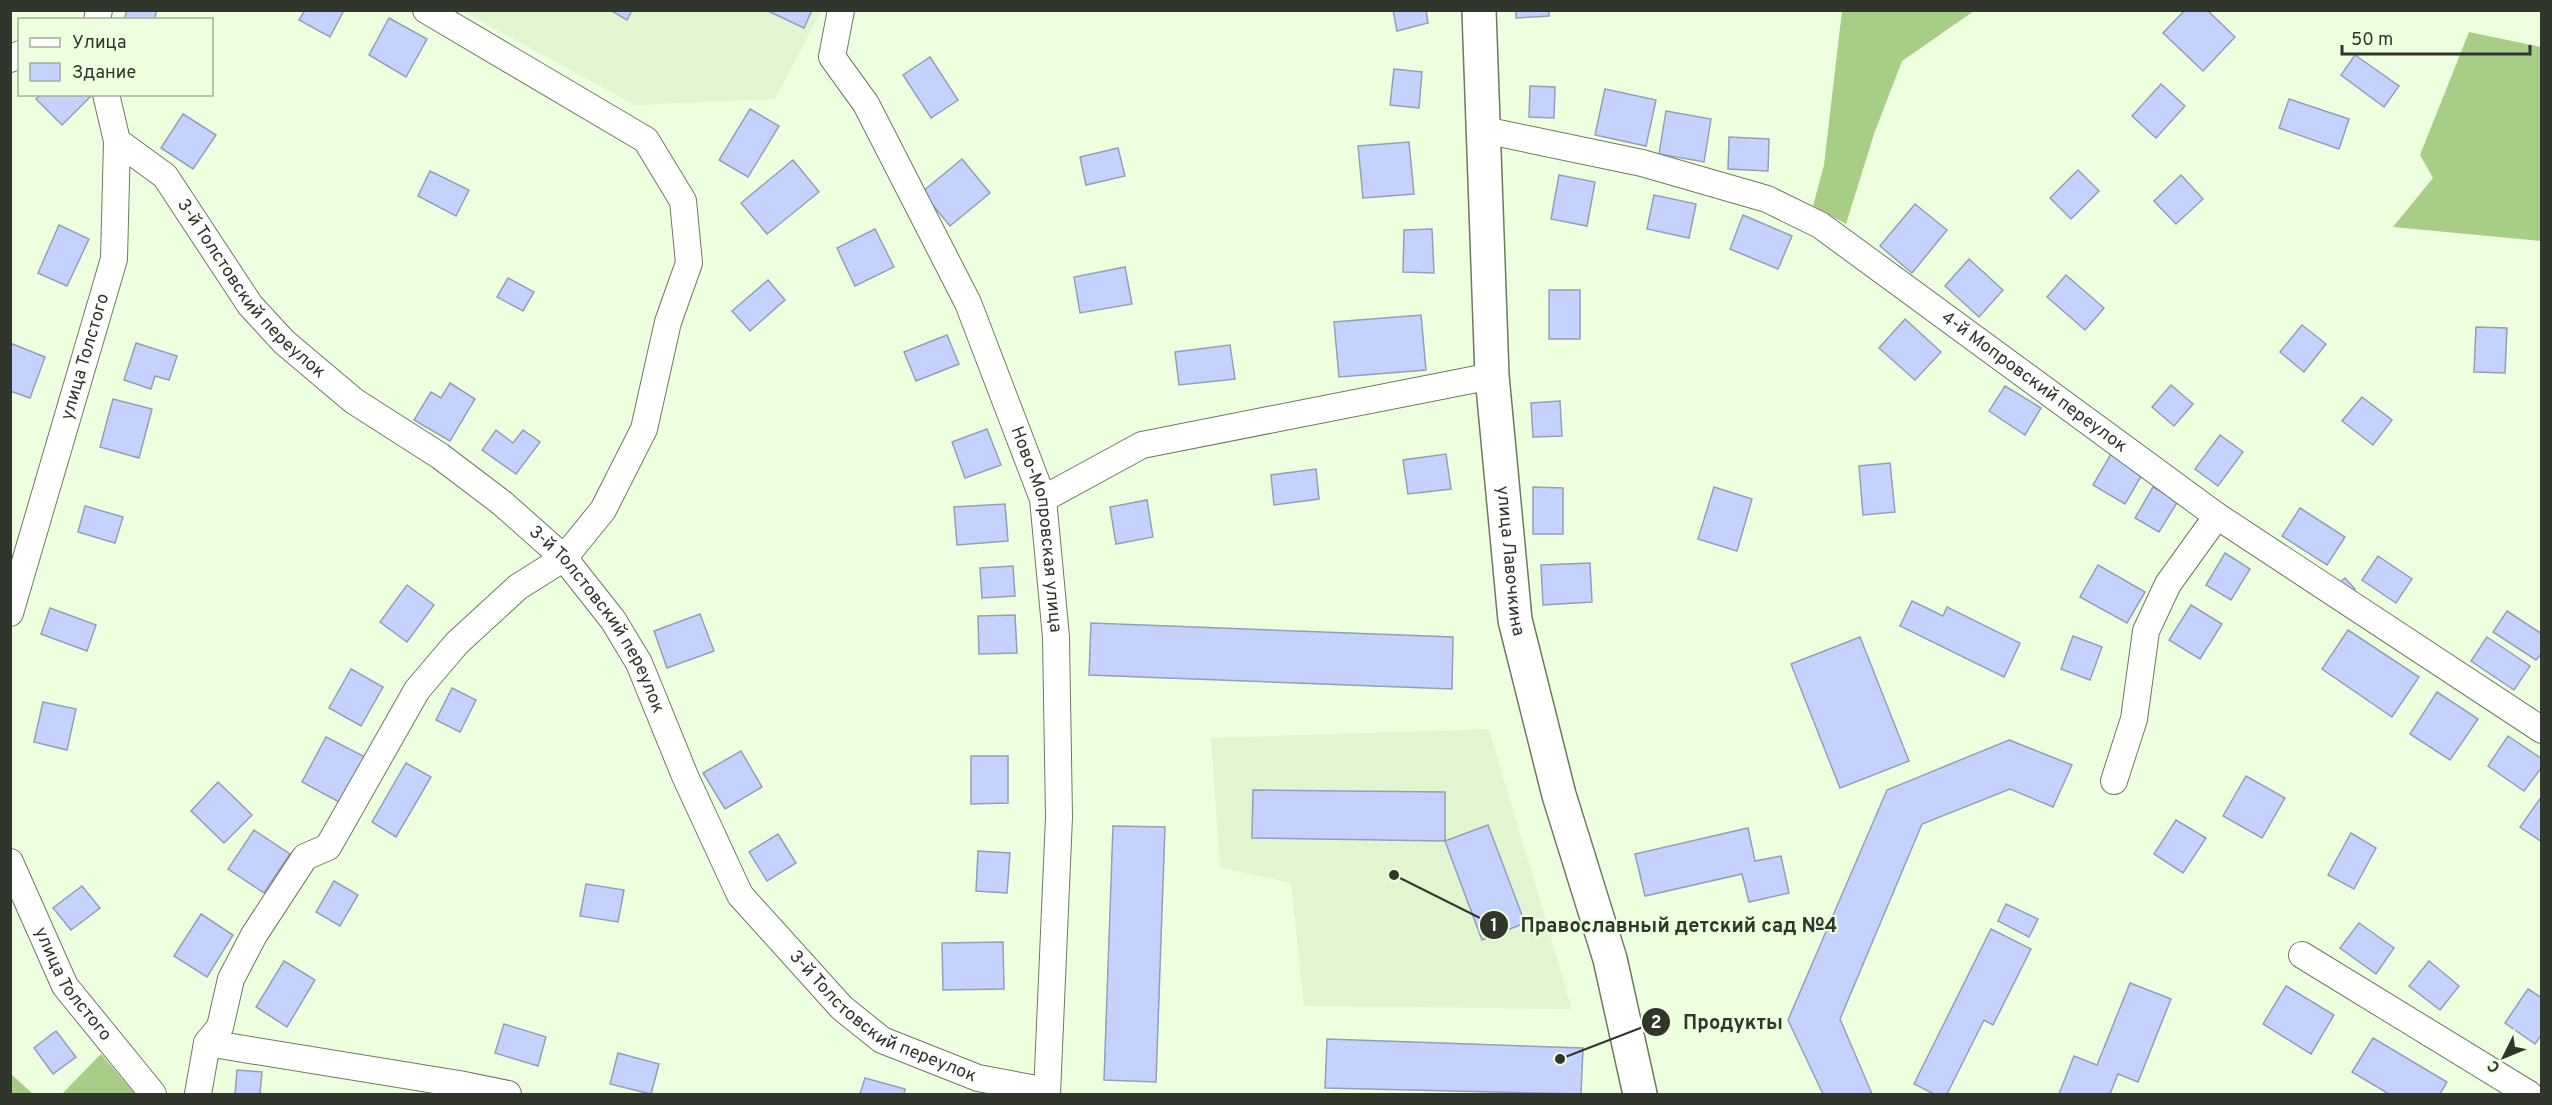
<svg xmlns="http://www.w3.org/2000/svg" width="2552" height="1105" font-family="Overpass,sans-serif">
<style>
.built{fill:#e0f5d0}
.forest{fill:#a7cd86}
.building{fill:#c5d2fd;stroke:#949dba;stroke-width:1.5}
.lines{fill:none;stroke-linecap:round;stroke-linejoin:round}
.minor-casing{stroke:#6c7b60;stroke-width:28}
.secondary-casing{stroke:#6c7b60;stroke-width:36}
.minor{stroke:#fff;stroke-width:26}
.secondary{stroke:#fff;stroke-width:33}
.labels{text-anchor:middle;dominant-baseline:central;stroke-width:4.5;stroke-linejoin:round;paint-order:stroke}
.street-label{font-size:18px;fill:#30362b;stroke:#eeffe0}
.leader{fill:none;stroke:#30362b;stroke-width:2}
.callout-dot{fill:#30362b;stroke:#eeffe0;stroke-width:2}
.mark-label{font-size:18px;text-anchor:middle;font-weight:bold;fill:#fff}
.callout-label{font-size:20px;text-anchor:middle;font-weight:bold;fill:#30362b;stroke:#eeffe0;stroke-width:4.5;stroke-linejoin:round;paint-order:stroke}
</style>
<rect width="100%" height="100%" fill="#eeffe0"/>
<g class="built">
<polygon points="462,11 821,11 775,99 635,105"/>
<polygon points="1489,729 1572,1009 1304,1006 1291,883 1220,867 1211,738"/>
</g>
<g class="forest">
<polygon points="1842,11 1974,11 1902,61 1874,134 1846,224 1813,206 1824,165"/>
<polygon points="2469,32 2541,47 2541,241 2393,227 2433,178 2420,155"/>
<polygon points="101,1054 135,1094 62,1094"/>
<polygon points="10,1074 11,1074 33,1094 11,1094"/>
</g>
<g class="building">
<polygon points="127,10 157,10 154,20 124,20"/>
<polygon points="305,10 344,10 330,37 299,20"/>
<polygon points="610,10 632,10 627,20"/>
<polygon points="766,10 812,10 804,28"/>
<polygon points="1393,10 1426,10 1428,23 1397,31"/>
<polygon points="1516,10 1549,10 1549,16 1516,18"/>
<polygon points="2185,10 2207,10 2235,37 2203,71 2163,33"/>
<polygon points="389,18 427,39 406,77 369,55"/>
<polygon points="2355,55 2399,86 2384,107 2341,75"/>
<polygon points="930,57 958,100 931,118 903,75"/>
<polygon points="1394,69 1422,72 1419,108 1390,105"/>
<polygon points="2161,84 2185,106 2156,138 2132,116"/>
<polygon points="1530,86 1555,87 1554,118 1529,117"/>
<polygon points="1605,89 1656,100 1646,146 1595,135"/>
<polygon points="41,94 89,94 91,96 62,125 36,99"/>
<polygon points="2289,99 2349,119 2339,149 2279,128"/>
<polygon points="750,109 779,126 748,177 719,160"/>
<polygon points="1666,111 1711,119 1704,162 1659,154"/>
<polygon points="183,114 216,135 193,169 161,148"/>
<polygon points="1729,137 1769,139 1768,171 1728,169"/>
<polygon points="1409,142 1414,194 1363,198 1358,146"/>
<polygon points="1118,148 1125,176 1086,185 1080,157"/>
<polygon points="962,159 990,193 950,226 922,192"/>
<polygon points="793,160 819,192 767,234 741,203"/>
<polygon points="2078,170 2099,191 2071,219 2050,198"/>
<polygon points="430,171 469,190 456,216 418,196"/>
<polygon points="1559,175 1595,182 1587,226 1551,219"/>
<polygon points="2181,175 2203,199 2176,224 2154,201"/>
<polygon points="1654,195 1696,204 1689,238 1647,229"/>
<polygon points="1915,204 1947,230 1912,273 1880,246"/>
<polygon points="1743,215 1792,236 1778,269 1730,249"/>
<polygon points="59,225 89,239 67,286 38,273"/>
<polygon points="875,229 894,267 855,286 837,248"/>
<polygon points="1432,229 1434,273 1403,272 1404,230"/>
<polygon points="1969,259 2003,290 1979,317 1945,286"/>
<polygon points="1125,267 1132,304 1080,313 1074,277"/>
<polygon points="2066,275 2104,308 2085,330 2047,297"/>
<polygon points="508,278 534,292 523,311 497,297"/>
<polygon points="768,280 785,300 750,331 732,311"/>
<rect x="1549" y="290" width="31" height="49"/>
<polygon points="1421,315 1426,370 1339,377 1334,322"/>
<polygon points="1905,319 1941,352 1915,380 1879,348"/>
<polygon points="2302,325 2326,344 2304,372 2280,352"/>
<polygon points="2476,327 2507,328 2505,373 2474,372"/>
<polygon points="947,335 959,364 916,381 904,352"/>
<polygon points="10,343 45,357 30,398 10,391"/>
<polygon points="136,343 177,356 169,380 155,376 151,389 124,380"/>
<polygon points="1230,345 1235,379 1179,385 1175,352"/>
<polygon points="450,383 475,399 450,441 414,420 431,392 441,398"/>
<polygon points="2171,385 2193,404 2174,426 2152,407"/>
<polygon points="2005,386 2041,408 2025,435 1989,411"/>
<polygon points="2362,397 2392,420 2373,445 2342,421"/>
<polygon points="113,399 152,409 139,458 100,447"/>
<polygon points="1560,401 1562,436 1533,437 1531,403"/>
<polygon points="987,429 1001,465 965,478 952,442"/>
<polygon points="496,430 513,443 523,430 540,442 516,474 482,450"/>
<polygon points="2220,435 2243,452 2218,486 2195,469"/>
<polygon points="1446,454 1451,489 1408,494 1403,460"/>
<polygon points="2111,454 2143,473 2125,504 2093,485"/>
<polygon points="1890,463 1895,512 1863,515 1859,466"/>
<polygon points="1316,469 1319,499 1274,505 1271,475"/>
<polygon points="1533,487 1563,488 1563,534 1533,534"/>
<polygon points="1714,487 1752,499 1737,551 1698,539"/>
<polygon points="2153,487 2178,501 2159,532 2135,518"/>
<polygon points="1147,500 1153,537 1116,544 1110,507"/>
<polygon points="1005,504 1008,541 957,545 954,507"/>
<polygon points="85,506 123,517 115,543 78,532"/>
<polygon points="2300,508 2345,537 2327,565 2282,536"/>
<polygon points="2225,553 2250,569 2231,600 2206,585"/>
<polygon points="2378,556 2412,579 2396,603 2362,580"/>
<polygon points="1590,563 1592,602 1543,605 1541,565"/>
<polygon points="2098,565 2145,592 2127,623 2080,597"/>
<polygon points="1013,566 1015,596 982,598 980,568"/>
<polygon points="2345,578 2355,589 2344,599 2334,588"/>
<polygon points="407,585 434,605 407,642 380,622"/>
<polygon points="1912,601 1943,616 1947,607 2020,643 2004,677 1900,626"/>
<polygon points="2191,605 2222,624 2200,659 2169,640"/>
<polygon points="50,608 96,625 87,651 41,634"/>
<polygon points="2507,611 2542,634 2542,653 2536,660 2493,632"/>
<polygon points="700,614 714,651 667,668 654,631"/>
<polygon points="1015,615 1017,653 979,654 978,616"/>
<polygon points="1091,623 1453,637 1452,689 1089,675"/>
<polygon points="2348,630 2419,677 2392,717 2322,669"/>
<polygon points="2073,636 2102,647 2090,680 2061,669"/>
<polygon points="1860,637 1909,761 1840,788 1791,664"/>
<polygon points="2487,637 2530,666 2514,690 2471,661"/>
<polygon points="351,669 383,687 361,726 329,708"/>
<polygon points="452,688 476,700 460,732 436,720"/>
<polygon points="2437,692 2478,719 2450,760 2410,734"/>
<polygon points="43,702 76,709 67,750 34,742"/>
<polygon points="2508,736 2542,759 2542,767 2524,791 2488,766"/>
<polygon points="326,737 365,757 341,803 302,782"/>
<polygon points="2009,740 2072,765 2053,807 2010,789 1922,824 1840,1019 1872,1094 1823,1094 1788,1020 1887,790"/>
<polygon points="741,751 762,787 725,809 703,773"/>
<polygon points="971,756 1008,756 1008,803 971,804"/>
<polygon points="406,763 431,777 396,837 372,822"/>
<polygon points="2246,776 2285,798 2262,838 2223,816"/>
<polygon points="218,782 252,815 224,843 191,811"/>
<polygon points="1253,790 1445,792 1445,841 1252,838"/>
<polygon points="2542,796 2542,842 2520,827"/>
<polygon points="2176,820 2206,838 2183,873 2154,854"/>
<polygon points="1488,825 1525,923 1482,940 1445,841"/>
<polygon points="1113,826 1165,827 1156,1082 1104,1080"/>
<polygon points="1748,828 1755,861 1781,856 1789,893 1749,902 1742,874 1645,896 1635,854"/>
<polygon points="254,830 290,854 264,893 228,869"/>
<polygon points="2351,833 2376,848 2354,889 2328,875"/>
<polygon points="778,834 796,863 767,881 749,852"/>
<polygon points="978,851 1010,853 1007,893 976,891"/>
<polygon points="334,881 358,895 340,926 316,912"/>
<polygon points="586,884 624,890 618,922 580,916"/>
<polygon points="82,886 100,908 71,930 53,908"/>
<polygon points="2006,904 2038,919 2029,937 1998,921"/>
<polygon points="201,914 233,935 207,977 174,956"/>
<polygon points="2359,923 2394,948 2376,974 2340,948"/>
<polygon points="1991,929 2031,949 1993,1025 1984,1020 1947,1094 1934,1094 1914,1084"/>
<polygon points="1003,942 1004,989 943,990 942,943"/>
<polygon points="284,961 315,980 287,1027 256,1007"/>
<polygon points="2429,961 2459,986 2440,1010 2409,986"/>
<polygon points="2130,983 2171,999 2138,1082 2118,1074 2110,1094 2059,1094 2074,1056 2097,1065"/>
<polygon points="2286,986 2334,1015 2311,1054 2263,1024"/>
<polygon points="2528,989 2542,998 2542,1034 2535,1044 2505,1023"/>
<polygon points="504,1024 546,1037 538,1066 495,1053"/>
<polygon points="56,1031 76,1057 53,1074 34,1048"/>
<polygon points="2373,1038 2447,1082 2440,1094 2389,1094 2352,1072"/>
<polygon points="1327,1039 1583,1048 1581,1094 1325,1088"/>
<polygon points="618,1053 659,1064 651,1094 610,1084"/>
<polygon points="237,1070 262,1072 260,1094 235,1094"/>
<polygon points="865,1078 905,1089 904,1094 860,1094"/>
</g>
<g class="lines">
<defs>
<g id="minor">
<polyline points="426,10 646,140 683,201 689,263 668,322 644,429 603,510 564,558 518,587 457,643 417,690 328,847 305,857 254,935 231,979 220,1027 207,1043 459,1084 508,1094"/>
<path id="s1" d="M841 10 832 57 866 104 968 303 1043 499 1056 637 1059 817 1047 1094"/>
<polyline points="97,20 99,10"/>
<polyline points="10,59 20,54"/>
<path id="s2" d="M1484 130 1642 163 1767 199 1820 225 2217 516 2542 730"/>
<path id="s3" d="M117 141 165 176 250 305 284 342 354 401 440 456 502 503 564 558 613 620 639 663 685 776 740 895 842 1008 882 1040 978 1078 1047 1091"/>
<polyline points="1043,499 1142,445 1492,376"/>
<path id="s4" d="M10 613 114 259 117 141 106 94"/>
<polyline points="2114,781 2134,719 2146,631 2168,584 2217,516"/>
<path id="s5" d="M10 862 65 986 153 1094"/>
<polyline points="2302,955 2529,1094"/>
<polyline points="198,1094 207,1043"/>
</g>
<g id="secondary">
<path id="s6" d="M1479 10 1492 376 1515 620 1559 795 1610 959 1640 1094"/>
</g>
</defs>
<use href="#minor" class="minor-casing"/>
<use href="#secondary" class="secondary-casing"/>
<use href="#minor" class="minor"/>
<use href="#secondary" class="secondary"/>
</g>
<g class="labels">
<g class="street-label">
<text stroke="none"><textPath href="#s3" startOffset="202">3-й Толстовский переулок</textPath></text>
<text stroke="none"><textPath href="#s4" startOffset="267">улица Толстого</textPath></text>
<text stroke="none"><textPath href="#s2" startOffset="616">4-й Мопровский переулок</textPath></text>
<text stroke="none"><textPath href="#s1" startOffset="568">Ново-Мопровская улица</textPath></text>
<text stroke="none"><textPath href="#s6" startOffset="552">улица Лавочкина</textPath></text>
<text stroke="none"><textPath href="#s3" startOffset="688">3-й Толстовский переулок</textPath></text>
<text stroke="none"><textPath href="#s5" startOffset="138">улица Толстого</textPath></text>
<text stroke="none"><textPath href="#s3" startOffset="1192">3-й Толстовский переулок</textPath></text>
</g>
</g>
<path class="leader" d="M1394 875L1494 925M1560 1059L1656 1022"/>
<g class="callout-dot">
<circle cx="1394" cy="875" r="6"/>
<circle cx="1560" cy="1059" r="6"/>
<circle cx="1494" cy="925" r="15"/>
<circle cx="1656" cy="1022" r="15"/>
</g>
<g class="mark-label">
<text x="1494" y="931">1</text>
<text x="1656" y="1028">2</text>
</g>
<g class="callout-label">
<text x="1679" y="932">Православный детский сад №4</text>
<text x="1733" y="1029">Продукты</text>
</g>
<rect width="2552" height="1105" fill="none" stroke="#30362b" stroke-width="24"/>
<rect x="18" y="18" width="195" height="78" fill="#eeffe0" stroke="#a2af98" stroke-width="1.5"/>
<rect x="30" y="38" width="30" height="9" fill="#ffffff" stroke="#a2af98" stroke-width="1.5"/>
<text x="72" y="48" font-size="18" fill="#30362b">Улица</text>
<rect x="30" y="63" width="30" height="18" fill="#c5d2fd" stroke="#a2af98" stroke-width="1.5"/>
<text x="72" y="78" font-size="18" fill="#30362b">Здание</text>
<g transform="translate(2504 1057) rotate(227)" stroke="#eeffe0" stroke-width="4.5" paint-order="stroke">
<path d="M0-4.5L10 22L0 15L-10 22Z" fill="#30362b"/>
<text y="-9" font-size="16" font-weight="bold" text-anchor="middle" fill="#30362b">С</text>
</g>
<path d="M2342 45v9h188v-9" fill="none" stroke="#30362b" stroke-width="3"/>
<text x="2351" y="45" font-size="18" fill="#30362b" stroke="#eeffe0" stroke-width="4.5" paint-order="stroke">50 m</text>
</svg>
